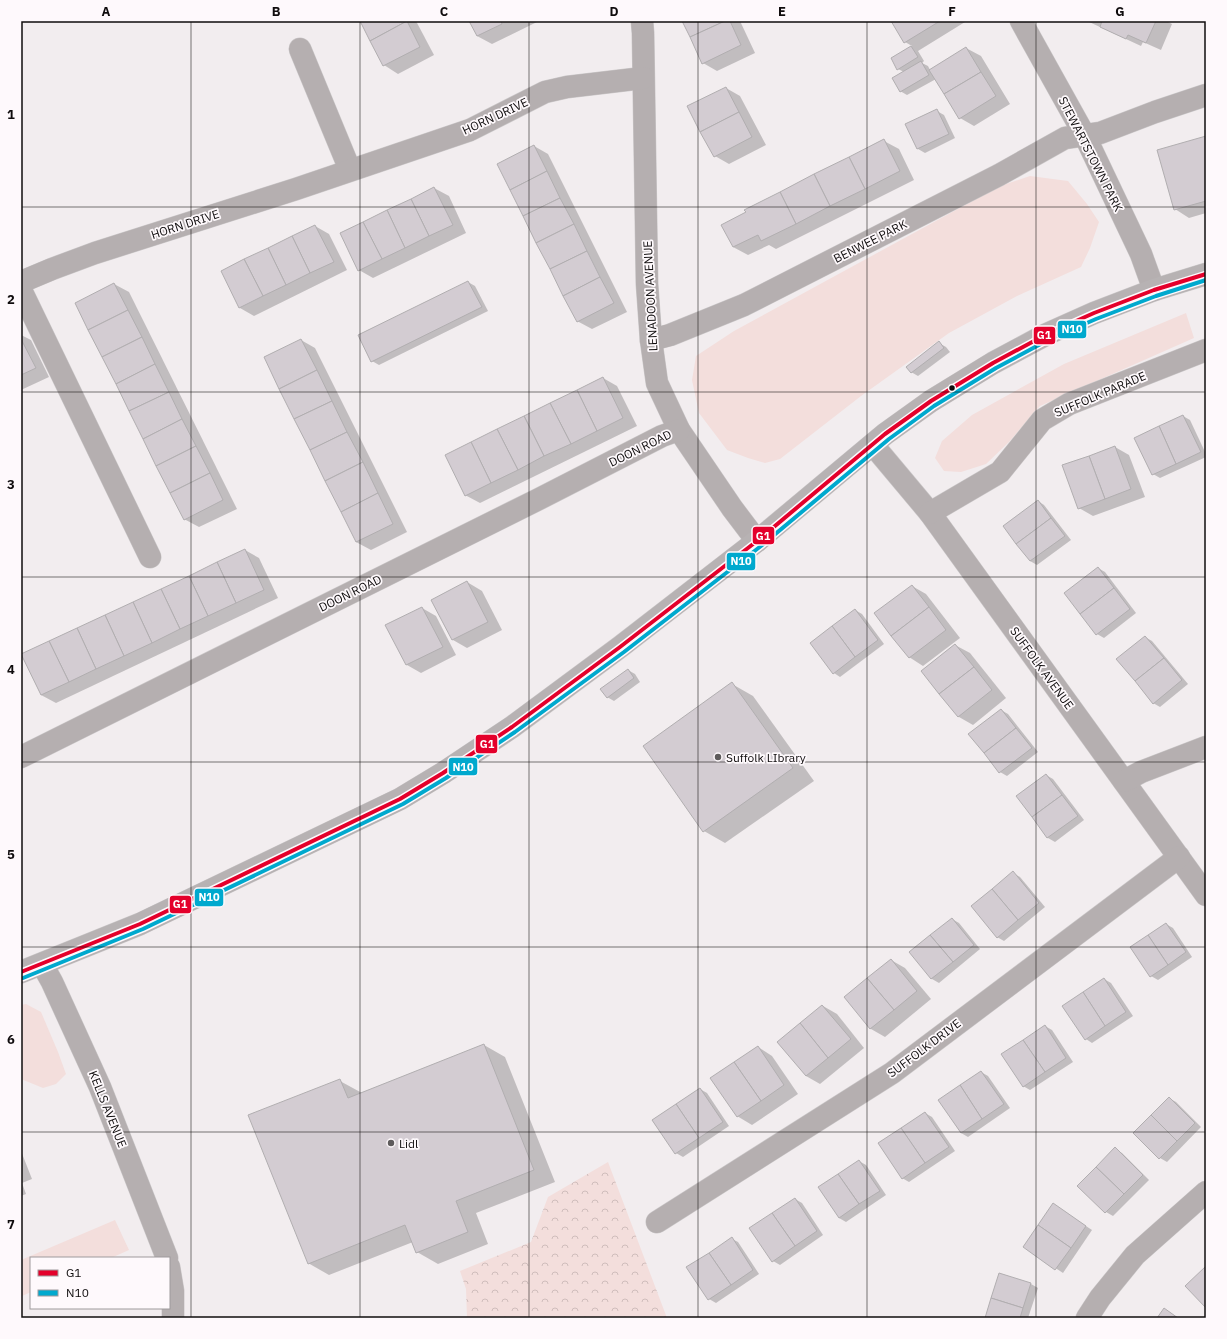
<svg xmlns="http://www.w3.org/2000/svg" width="1227" height="1339" font-family="'IBM Plex Sans',sans-serif">
<style>
.grass{fill:#f3dedc}
.park{fill:url(#park-crowns)}
.shadow{fill:#0003}
.building{fill:#d3ccd2;stroke:#b1aeb0}
.lines{fill:none;stroke-linecap:round;stroke-linejoin:round}
.minor-casing{stroke:#cdcacb;stroke-width:23}
.major-casing{stroke:#cdcacb;stroke-width:23}
.minor{stroke:#b5afb0;stroke-width:22}
.major{stroke:#b7b2b3;stroke-width:22}
.bus-1-casing{stroke:#fef9fc;stroke-width:7}
.bus-2-casing{stroke:#fef9fc;stroke-width:7}
.bus-1{stroke:#e4002b;stroke-width:4}
.bus-2{stroke:#00a9ce;stroke-width:4}
.grid{fill:none;stroke:#0f0c0d;stroke-width:1;stroke-opacity:0.55}
.bus-dot{fill:#0f0c0d;stroke:#fef9fc;stroke-width:1.5}
.poi-dot{fill:#5e5b5c;stroke:#fef9fc;stroke-width:1.5}
.labels{text-anchor:middle;dominant-baseline:central;stroke-width:3.5;stroke-linejoin:round;paint-order:stroke}
.street-label{font-size:12px;fill:#0f0c0d;stroke:#fef9fc}
.poi-label{font-size:12px;fill:#0f0c0d;stroke:#fef9fc;text-anchor:start}
.line-badge{stroke:#fef9fc;stroke-width:1.5}
.badge-label{font-size:11px;text-anchor:middle;font-weight:bold;fill:#fff}
.neatline{fill:none;stroke:#0f0c0d;stroke-width:1.5}
.grid-label{font-size:13px;text-anchor:middle;font-weight:bold;fill:#0f0c0d}
</style>
<defs>
<pattern id="park-crowns" width="20" height="18" patternUnits="userSpaceOnUse"><rect width="20" height="18" fill="#f3dedc"/><path d="M2 6a3 3 0 1 1 6 0M12 15a3 3 0 1 1 6 0" fill="none" stroke="#cfbdbc"/></pattern>
</defs>
<rect width="100%" height="100%" fill="#f2edef"/>
<g class="grass">
<polygon points="1030,176 1068,181 1087,204 1099,222 1090,248 1081,267 1017,296 949,333 861,396 780,459 765,463 748,458 727,450 699,413 692,380 696,356 734,331 1000,186"/>
<polygon points="1186,313 1194,338 1040,406 1009,442 986,464 961,472 944,471 935,458 942,441 972,415 1064,364"/>
<polygon points="26,1004 41,1012 58,1052 66,1074 56,1084 43,1088 21,1079 21,1005"/>
<polygon points="115,1220 129,1250 111,1258 31,1258 31,1292 22,1296 21,1299 21,1260"/>
</g>
<polygon class="park" points="608,1162 667,1318 467,1318 466,1289 460,1271 531,1242 548,1197"/>
<g class="shadow">
<polygon points="361,21 416,21 434,55 398,74 384,65"/>
<polygon points="471,21 539,21 492,44 477,36"/>
<polygon points="683,21 740,21 755,53 717,71 703,63"/>
<polygon points="892,21 964,21 965,22 918,51 924,61 922,63 928,66 930,70 966,48 981,56 1010,104 974,126 960,118 936,79 907,95 900,91 904,72 898,69 892,58 912,46 905,42"/>
<polygon points="1087,21 1166,21 1172,24 1161,50 1143,42 1141,46"/>
<polygon points="726,88 740,96 766,145 729,164 715,156"/>
<polygon points="937,111 944,115 955,138 925,153 918,149 907,125"/>
<polygon points="1206,137 1206,213 1189,218 1175,209"/>
<polygon points="884,141 899,149 914,180 776,249 769,245 748,255 733,247"/>
<polygon points="534,146 548,154 627,312 592,329 577,321"/>
<polygon points="434,188 449,196 466,233 373,278 359,270"/>
<polygon points="315,226 329,234 347,270 254,316 240,308 222,271"/>
<polygon points="468,282 475,286 488,311 379,365 372,361"/>
<polygon points="114,284 129,292 237,509 199,527 184,519"/>
<polygon points="21,335 31,340 49,377 21,390"/>
<polygon points="301,340 315,348 407,532 371,550 356,542"/>
<polygon points="939,343 946,347 950,352 918,376 911,372"/>
<polygon points="603,378 617,386 637,426 480,503 465,495"/>
<polygon points="1183,416 1190,420 1206,454 1206,457 1160,478 1153,474"/>
<polygon points="1115,447 1129,455 1145,497 1093,516 1079,508"/>
<polygon points="1038,501 1044,505 1071,540 1037,565 1030,561"/>
<polygon points="245,550 259,558 278,598 56,703 41,695"/>
<polygon points="1098,568 1105,572 1136,613 1104,638 1097,634"/>
<polygon points="467,582 482,591 502,630 467,648 453,640"/>
<polygon points="912,586 926,594 960,638 923,666 909,657"/>
<polygon points="422,608 436,616 456,655 421,673 407,665 387,626"/>
<polygon points="855,610 862,614 884,644 840,677 834,673"/>
<polygon points="1145,637 1152,641 1188,684 1160,707 1153,703"/>
<polygon points="955,645 970,653 1006,698 973,725 959,717 922,671"/>
<polygon points="628,670 635,674 640,682 614,701 607,697"/>
<polygon points="732,684 753,696 814,781 725,843 704,831"/>
<polygon points="1001,710 1008,714 1038,752 1007,776 1000,772 970,734"/>
<polygon points="1046,775 1053,779 1084,820 1055,842 1048,838 1017,796"/>
<polygon points="1013,873 1020,877 1045,907 1004,941 997,937"/>
<polygon points="952,919 959,923 980,949 939,983 932,979 911,953"/>
<polygon points="1166,924 1173,928 1192,957 1158,980 1151,976"/>
<polygon points="891,960 905,968 931,999 885,1037 871,1029 845,997"/>
<polygon points="1104,979 1111,983 1133,1016 1092,1043 1086,1039"/>
<polygon points="823,1006 837,1014 864,1048 820,1084 806,1076"/>
<polygon points="1045,1026 1052,1030 1073,1062 1030,1090 1023,1086"/>
<polygon points="484,1045 505,1057 555,1182 476,1213 488,1244 438,1264 417,1252 413,1242 329,1275 308,1263 340,1081 362,1093"/>
<polygon points="758,1047 772,1056 798,1094 752,1125 737,1116"/>
<polygon points="981,1072 988,1076 1010,1108 968,1137 961,1133 940,1100"/>
<polygon points="700,1089 707,1093 729,1126 683,1157 676,1153"/>
<polygon points="1169,1098 1176,1102 1201,1127 1167,1162 1160,1158"/>
<polygon points="925,1113 932,1117 955,1151 909,1182 902,1178"/>
<polygon points="1115,1149 1122,1153 1149,1180 1113,1216 1106,1212 1079,1186"/>
<polygon points="21,1151 32,1179 22,1183 26,1194 21,1196"/>
<polygon points="859,1161 866,1165 886,1195 846,1222 839,1218"/>
<polygon points="795,1199 802,1203 823,1235 780,1265 773,1261"/>
<polygon points="1060,1209 1092,1230 1063,1273 1024,1247"/>
<polygon points="732,1239 738,1242 759,1274 716,1303 709,1299"/>
<polygon points="1000,1274 1031,1284 1038,1288 1028,1318 986,1318"/>
</g>
<g class="building">
<polygon points="360,21 407,21 370,41"/>
<polygon points="407,21 420,47 383,66 370,41"/>
<polygon points="469,21 501,21 502,24 477,36"/>
<polygon points="682,21 725,21 690,37"/>
<polygon points="725,21 730,21 741,45 702,64 690,37"/>
<polygon points="891,21 940,21 904,43"/>
<polygon points="1102,21 1156,21 1146,43 1128,35 1126,39 1100,27"/>
<polygon points="911,46 918,57 897,70 891,58"/>
<polygon points="966,47 981,72 944,94 929,70"/>
<polygon points="921,61 929,75 900,92 892,78"/>
<polygon points="981,72 996,96 959,119 944,94"/>
<polygon points="726,87 739,112 700,132 687,106"/>
<polygon points="937,109 949,134 917,149 905,124"/>
<polygon points="739,112 752,137 714,157 700,132"/>
<polygon points="1206,136 1206,201 1174,210 1157,150"/>
<polygon points="884,139 900,171 865,189 849,157"/>
<polygon points="534,145 547,171 510,190 497,164"/>
<polygon points="849,157 865,189 830,206 814,174"/>
<polygon points="547,171 560,198 523,216 510,190"/>
<polygon points="814,174 830,206 796,224 780,192"/>
<polygon points="434,187 453,225 429,236 411,199"/>
<polygon points="780,192 796,224 761,241 758,235 733,247 721,225 746,212 744,210"/>
<polygon points="560,198 574,224 536,243 523,216"/>
<polygon points="411,199 429,236 405,248 387,210"/>
<polygon points="387,210 405,248 382,259 363,222"/>
<polygon points="363,222 382,259 358,271 340,233"/>
<polygon points="574,224 587,251 550,269 536,243"/>
<polygon points="315,225 334,262 310,273 292,236"/>
<polygon points="292,236 310,273 286,285 268,248"/>
<polygon points="268,248 286,285 263,296 244,259"/>
<polygon points="587,251 600,277 563,296 550,269"/>
<polygon points="244,259 263,296 239,308 221,271"/>
<polygon points="600,277 614,303 577,322 563,296"/>
<polygon points="468,281 482,307 371,362 358,335"/>
<polygon points="114,283 128,310 88,330 75,303"/>
<polygon points="128,310 142,337 102,357 88,330"/>
<polygon points="142,337 155,364 116,384 102,357"/>
<polygon points="21,339 36,368 21,375"/>
<polygon points="301,339 317,370 279,389 264,357"/>
<polygon points="939,341 944,348 911,373 906,367"/>
<polygon points="155,364 169,392 129,411 116,384"/>
<polygon points="317,370 332,401 294,419 279,389"/>
<polygon points="603,377 623,418 597,431 577,390"/>
<polygon points="577,390 597,431 571,444 550,403"/>
<polygon points="169,392 182,419 143,439 129,411"/>
<polygon points="332,401 347,432 310,450 294,419"/>
<polygon points="550,403 571,444 544,456 524,416"/>
<polygon points="1183,415 1201,452 1176,464 1159,426"/>
<polygon points="524,416 544,456 518,470 497,429"/>
<polygon points="182,419 196,446 156,466 143,439"/>
<polygon points="1159,426 1176,464 1152,475 1134,438"/>
<polygon points="497,429 518,470 491,483 471,442"/>
<polygon points="347,432 363,462 325,481 310,450"/>
<polygon points="471,442 491,483 465,496 445,455"/>
<polygon points="196,446 210,473 170,493 156,466"/>
<polygon points="1115,446 1131,489 1105,499 1089,456"/>
<polygon points="1089,456 1105,499 1078,509 1062,465"/>
<polygon points="363,462 378,493 341,512 325,481"/>
<polygon points="210,473 223,500 184,520 170,493"/>
<polygon points="378,493 393,524 356,542 341,512"/>
<polygon points="1038,500 1051,518 1016,544 1003,526"/>
<polygon points="1051,518 1065,536 1030,561 1016,544"/>
<polygon points="245,549 264,590 236,603 217,562"/>
<polygon points="217,562 236,603 208,616 189,576"/>
<polygon points="1098,567 1114,588 1080,614 1064,593"/>
<polygon points="189,576 208,616 180,629 161,589"/>
<polygon points="467,581 488,622 452,640 431,600"/>
<polygon points="912,585 929,607 891,636 874,613"/>
<polygon points="1114,588 1130,609 1096,635 1080,614"/>
<polygon points="161,589 180,629 152,643 133,602"/>
<polygon points="133,602 152,643 124,656 105,615"/>
<polygon points="422,607 443,647 406,665 385,625"/>
<polygon points="929,607 946,630 909,658 891,636"/>
<polygon points="855,609 878,640 855,657 832,626"/>
<polygon points="105,615 124,656 96,669 77,628"/>
<polygon points="832,626 855,657 833,674 810,643"/>
<polygon points="77,628 96,669 69,682 49,641"/>
<polygon points="1145,636 1164,658 1135,681 1116,659"/>
<polygon points="49,641 69,682 41,695 21,654"/>
<polygon points="955,644 974,667 939,694 921,671"/>
<polygon points="1164,658 1182,680 1153,704 1135,681"/>
<polygon points="974,667 992,690 958,717 939,694"/>
<polygon points="628,669 634,678 607,698 600,689"/>
<polygon points="732,682 793,768 703,832 643,746"/>
<polygon points="1001,709 1016,728 984,753 968,734"/>
<polygon points="1016,728 1032,748 999,773 984,753"/>
<polygon points="1046,774 1062,795 1032,817 1016,796"/>
<polygon points="1062,795 1078,816 1047,838 1032,817"/>
<polygon points="1013,871 1039,903 1018,920 992,889"/>
<polygon points="992,889 1018,920 997,938 971,906"/>
<polygon points="952,918 974,945 953,962 930,935"/>
<polygon points="1166,923 1186,952 1168,965 1148,935"/>
<polygon points="930,935 953,962 931,979 909,952"/>
<polygon points="1148,935 1168,965 1150,977 1130,947"/>
<polygon points="891,959 917,991 894,1010 867,978"/>
<polygon points="867,978 894,1010 870,1029 844,997"/>
<polygon points="1104,978 1126,1012 1105,1026 1083,992"/>
<polygon points="1083,992 1105,1026 1085,1040 1062,1006"/>
<polygon points="822,1005 851,1039 828,1058 800,1023"/>
<polygon points="800,1023 828,1058 806,1076 777,1042"/>
<polygon points="1045,1025 1066,1058 1045,1072 1023,1040"/>
<polygon points="1023,1040 1045,1072 1023,1087 1001,1054"/>
<polygon points="484,1044 534,1170 456,1201 468,1232 416,1253 405,1225 308,1264 248,1115 340,1079 348,1098"/>
<polygon points="758,1046 784,1085 761,1101 734,1062"/>
<polygon points="734,1062 761,1101 737,1117 710,1078"/>
<polygon points="981,1071 1004,1104 982,1119 960,1085"/>
<polygon points="960,1085 982,1119 961,1133 938,1100"/>
<polygon points="700,1088 723,1122 699,1138 676,1104"/>
<polygon points="1169,1097 1195,1123 1177,1141 1151,1115"/>
<polygon points="676,1104 699,1138 675,1154 652,1120"/>
<polygon points="925,1112 949,1147 925,1163 901,1128"/>
<polygon points="1151,1115 1177,1141 1159,1159 1133,1133"/>
<polygon points="901,1128 925,1163 902,1179 878,1143"/>
<polygon points="1115,1147 1143,1175 1124,1194 1096,1167"/>
<polygon points="859,1160 880,1191 859,1204 838,1174"/>
<polygon points="1096,1167 1124,1194 1105,1213 1077,1186"/>
<polygon points="838,1174 859,1204 839,1218 818,1187"/>
<polygon points="795,1198 817,1231 795,1246 772,1213"/>
<polygon points="1053,1203 1086,1226 1071,1248 1038,1225"/>
<polygon points="772,1213 795,1246 772,1262 749,1228"/>
<polygon points="1038,1225 1071,1248 1055,1270 1023,1247"/>
<polygon points="732,1237 753,1270 731,1285 709,1253"/>
<polygon points="709,1253 731,1285 708,1300 686,1267"/>
<polygon points="1205,1267 1206,1268 1206,1308 1185,1286"/>
<polygon points="999,1273 1031,1283 1023,1308 991,1298"/>
<polygon points="991,1298 1023,1308 1020,1318 985,1318"/>
<polygon points="1164,1308 1178,1318 1157,1318"/>
</g>
<g class="lines">
<defs>
<g id="minor">
<polyline points="642,21 643,33 647,284 651,340 657,383 679,430 732,508 757,541"/>
<polyline points="1021,21 1085,136 1141,254 1154,290"/>
<polyline points="300,49 350,170"/>
<polyline points="21,282 52,269 95,253 296,189 470,130 545,92 567,87 643,78"/>
<polyline points="21,290 150,557"/>
<polyline points="651,340 670,335 744,305 999,175 1065,138 1100,133 1155,112 1206,95"/>
<polyline points="873,445 930,513 1206,895"/>
<polyline points="930,513 1000,472 1042,420 1069,404 1206,350"/>
<polyline points="21,757 537,500 662,436 679,430"/>
<polyline points="1124,781 1141,772 1206,747"/>
<polyline points="42,964 52,982 100,1087 167,1258"/>
<polyline points="657,1222 892,1073 1179,857"/>
<polyline points="169,1267 173,1291 173,1318"/>
<polyline points="1087,1318 1100,1298 1135,1255 1206,1192"/>
</g>
<polyline id="major" points="21,972 140,924 400,799 443,773 512,727 620,647 757,541 885,434 931,401 993,363 1047,334 1094,313 1154,290 1206,274"/>
</defs>
<use href="#minor" class="minor-casing"/>
<use href="#major" class="major-casing"/>
<use href="#minor" class="minor"/>
<use href="#major" class="major"/>
<defs>
<polyline id="bus-1" points="21,972 140,924 400,799 443,773 512,727 620,647 757,541 885,434 931,401 993,363 1047,334 1094,313 1154,290 1206,274"/>
<polyline id="bus-2" points="23,978 143,929 403,804 446,778 515,732 624,652 761,546 889,439 934,406 996,368 1050,339 1096,319 1156,296 1206,280"/>
</defs>
<use href="#bus-1" class="bus-1-casing"/>
<use href="#bus-2" class="bus-2-casing"/>
<use href="#bus-1" class="bus-1"/>
<use href="#bus-2" class="bus-2"/>
</g>
<path class="grid" d="M191 21V1318M360 21V1318M529 21V1318M698 21V1318M867 21V1318M1036 21V1318M21 207H1206M21 392H1206M21 577H1206M21 762H1206M21 947H1206M21 1132H1206"/>
<circle class="bus-dot" cx="952" cy="388" r="3.5"/>
<g class="poi-dot">
<circle cx="718" cy="757" r="4"/>
<circle cx="391" cy="1143" r="4"/>
</g>
<g class="labels">
<g class="street-label">
<text transform="translate(495 116) rotate(-25)">HORN DRIVE</text>
<text transform="translate(1091 154) rotate(63)">STEWARTSTOWN PARK</text>
<text transform="translate(185 224) rotate(-18)">HORN DRIVE</text>
<text transform="translate(870 241) rotate(-27)">BENWEE PARK</text>
<text transform="translate(650 296) rotate(-93)">LENADOON AVENUE</text>
<text transform="translate(1100 394) rotate(-23)">SUFFOLK PARADE</text>
<text transform="translate(640 448) rotate(-26)">DOON ROAD</text>
<text transform="translate(350 593) rotate(-26)">DOON ROAD</text>
<text transform="translate(1042 668) rotate(54)">SUFFOLK AVENUE</text>
<text transform="translate(924 1048) rotate(-37)">SUFFOLK DRIVE</text>
<text transform="translate(108 1109) rotate(68)">KELLS AVENUE</text>
</g>
<g class="poi-label">
<text x="726" y="757">Suffolk LIbrary</text>
<text x="399" y="1143">Lidl</text>
</g>
</g>
<g class="line-badge">
<rect x="1057" y="320" width="30" height="19" rx="4" fill="#00a9ce"/>
<rect x="1033" y="326" width="23" height="19" rx="4" fill="#e4002b"/>
<rect x="752" y="526" width="23" height="19" rx="4" fill="#e4002b"/>
<rect x="726" y="552" width="30" height="19" rx="4" fill="#00a9ce"/>
<rect x="475" y="734" width="23" height="20" rx="4" fill="#e4002b"/>
<rect x="448" y="757" width="30" height="19" rx="4" fill="#00a9ce"/>
<rect x="194" y="888" width="30" height="19" rx="4" fill="#00a9ce"/>
<rect x="169" y="895" width="23" height="19" rx="4" fill="#e4002b"/>
</g>
<g class="badge-label">
<text x="1072" y="333">N10</text>
<text x="1044" y="339">G1</text>
<text x="763" y="540">G1</text>
<text x="741" y="565">N10</text>
<text x="487" y="748">G1</text>
<text x="463" y="771">N10</text>
<text x="209" y="901">N10</text>
<text x="180" y="908">G1</text>
</g>
<rect width="1227" height="1339" fill="none" stroke="#fef9fc" stroke-width="44"/>
<rect x="30" y="1257" width="140" height="52" fill="#fef9fc" stroke="#9e9a9c"/>
<rect x="38" y="1270" width="20" height="6" fill="#e4002b" stroke="#9e9a9c"/>
<text x="66" y="1277" font-size="12" fill="#0f0c0d">G1</text>
<rect x="38" y="1290" width="20" height="6" fill="#00a9ce" stroke="#9e9a9c"/>
<text x="66" y="1297" font-size="12" fill="#0f0c0d">N10</text>
<rect x="22" y="22" width="1183" height="1295" class="neatline"/>
<g class="grid-label">
<text x="106" y="16">A</text>
<text x="276" y="16">B</text>
<text x="444" y="16">C</text>
<text x="614" y="16">D</text>
<text x="782" y="16">E</text>
<text x="952" y="16">F</text>
<text x="1120" y="16">G</text>
<text x="11" y="119">1</text>
<text x="11" y="304">2</text>
<text x="11" y="489">3</text>
<text x="11" y="674">4</text>
<text x="11" y="859">5</text>
<text x="11" y="1044">6</text>
<text x="11" y="1229">7</text>
</g>
</svg>
